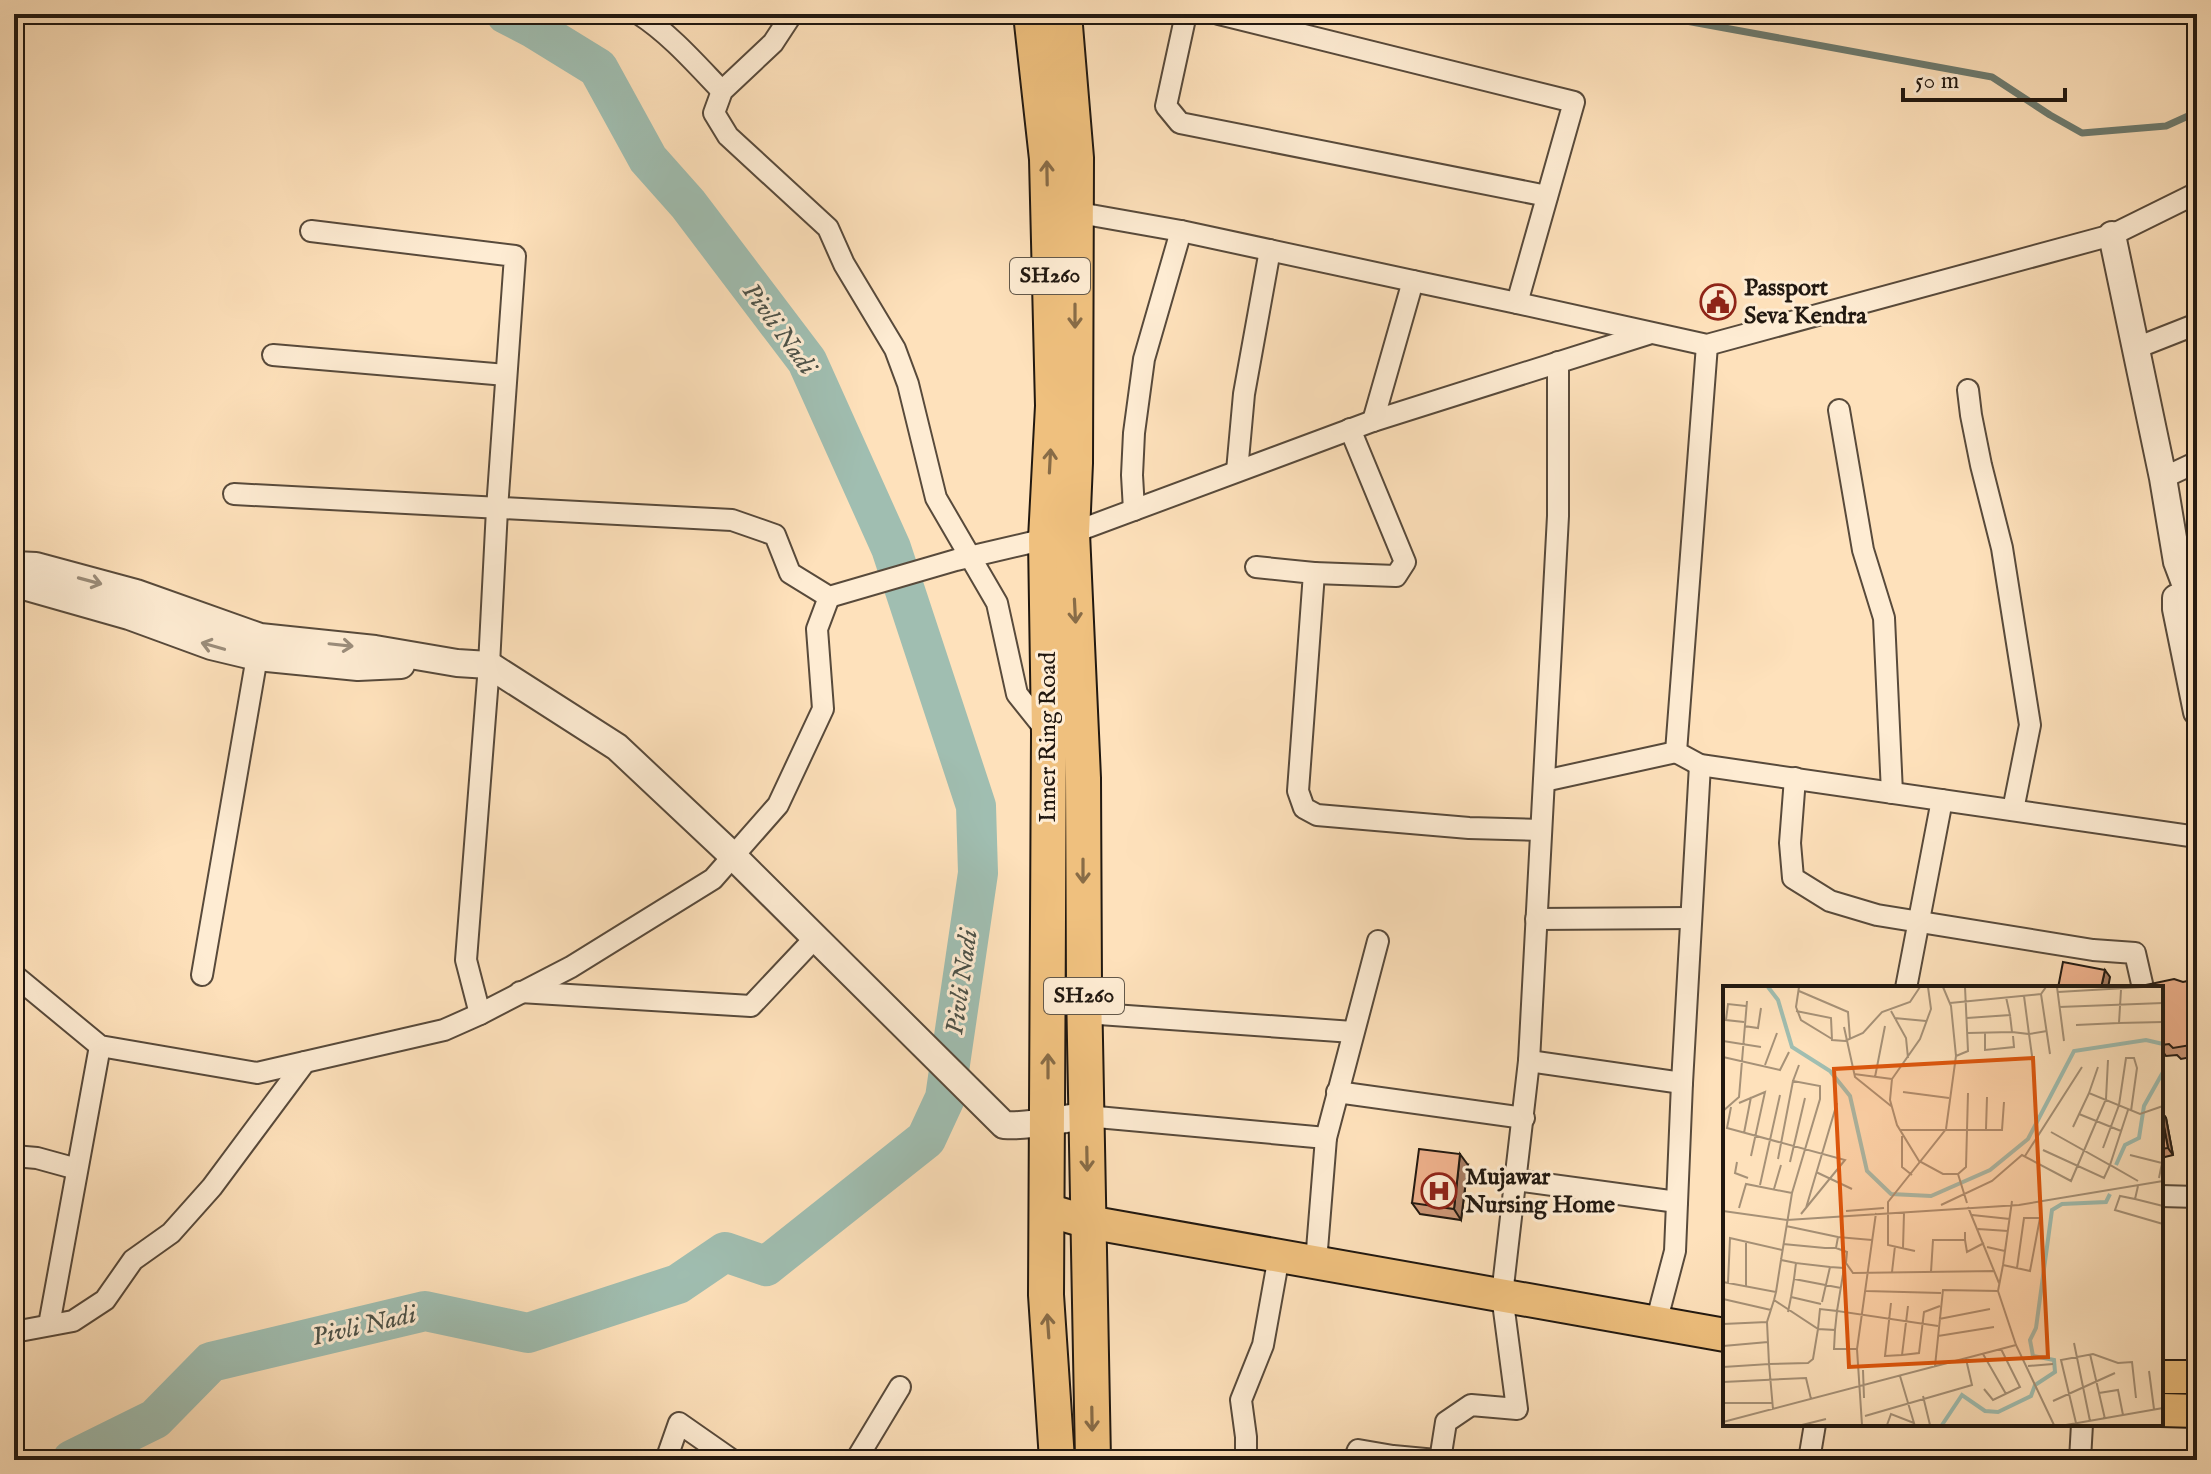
<svg xmlns="http://www.w3.org/2000/svg" width="2211" height="1474" font-family="'IM FELL English',serif">
<style>
.lines{fill:none;stroke-linecap:round;stroke-linejoin:round}
.stream{stroke:#6d7c71;stroke-width:7}
.river{stroke:#a0beb1;stroke-width:40}
.minor-casing{stroke:#584a3b;stroke-width:24}
.tertiary-casing{stroke:#584a3b;stroke-width:30}
.primary-casing{stroke:#211810;stroke-width:36}
.trunk-casing{stroke:#211810;stroke-width:38}
.minor{stroke:#feecd3;stroke-width:20}
.tertiary{stroke:#feecd3;stroke-width:26}
.primary{stroke:#efc07e;stroke-width:32}
.trunk{stroke:#efc07e;stroke-width:34}
.wall{fill:#ce9878;stroke:#211810;stroke-width:2}
.shaded-wall{fill:#a77c62;stroke:#211810;stroke-width:2}
.building{fill:#efb18c;stroke:#211810;stroke-width:2}
.oneway{stroke:#886c47}
.oneway2{stroke:#9b8d7b}
.labels{text-anchor:middle;dominant-baseline:central;stroke-width:6;stroke-linejoin:round;paint-order:stroke}
.shield{fill:#feecd3;stroke:#63584a;stroke-width:2}
.shield-label{font-size:22px;font-weight:bold;fill:#211810}
.poi-label{font-size:24px;font-weight:bold;fill:#211810;stroke:#feecd3;text-anchor:start}
.street-label{font-size:24px;fill:#211810;stroke:#feecd3}
.water-label{font-size:26px;font-style:italic;fill:#4d5248;stroke:#feecd3}
.inset-river{fill:none;stroke:#a0beb1;stroke-width:4}
.inset-road{fill:none;stroke:#a69177;stroke-width:2}
.view{fill:#de560c;fill-opacity:0.15;stroke:#de560c;stroke-width:4}
.inset-edge{fill:none;stroke:#211810;stroke-width:4}
</style>
<rect width="100%" height="100%" fill="#fee1bb"/>
<filter id="stains"><feTurbulence type="fractalNoise" baseFrequency=".0025" numOctaves="4"/><feColorMatrix values="0 0 0 0 .2 0 0 0 0 .09 0 0 0 0 .02 0 0 0 .5 -.17"/></filter>
<radialGradient id="worn" r=".72"><stop offset=".6" stop-color="#630" stop-opacity="0"/><stop offset="1" stop-color="#630" stop-opacity=".3"/></radialGradient>
<g class="lines">
<polyline class="stream" points="1648,14 1992,77 2050,115 2082,133 2166,126 2197,112"/>
<polyline class="river" points="72,1460 155,1419 211,1362 425,1311 528,1333 678,1284 725,1252 766,1266 926,1139 945,1098 978,873 976,806 891,548 807,361 688,204 648,159 598,68 533,28 506,14"/>
<defs>
<g id="minor">
<path d="M639 14C670 34 696 64 722 91"/>
<polyline points="792,14 773,43 722,91 714,113 728,136 828,228 844,264 895,349 908,384 936,498 997,603 1017,694 1049,734"/>
<polyline points="1186,14 1166,106 1180,123 1547,196"/>
<polyline points="1219,14 1574,102 1517,303 1707,345 2112,235 2197,193"/>
<polyline points="1068,211 1181,231 1413,281"/>
<polyline points="311,231 515,256 497,509 489,665 466,960 480,1014"/>
<polyline points="1707,345 1676,752 1700,765 2197,837"/>
<polyline points="2136,348 2197,324"/>
<polyline points="273,355 506,375"/>
<polyline points="1968,390 1971,415 1981,465 2002,548 2030,725 2013,810"/>
<polyline points="1839,410 1863,550 1884,618 1892,793"/>
<polyline points="1373,421 1413,281 1517,303"/>
<polyline points="1237,471 1244,394 1270,250"/>
<polyline points="2163,478 2197,462"/>
<polyline points="234,494 732,520 775,535 790,573 829,597 956,560 1046,539"/>
<polyline points="1134,510 1132,475 1134,433 1144,359 1181,231"/>
<polyline points="1072,533 1373,421 1648,334"/>
<polyline points="1256,567 1314,573 1298,791 1304,808 1317,815 1469,828 1541,830"/>
<polyline points="1314,573 1396,576 1405,562 1350,429"/>
<polyline points="1795,778 1790,843 1793,878 1830,901 1877,915 2093,950 2135,953 2143,988"/>
<polyline points="1544,781 1676,752"/>
<polyline points="1536,919 1691,918"/>
<polyline points="14,975 100,1046 257,1073 444,1030 480,1014 571,967 713,879 778,805 823,709 817,629 829,597"/>
<polyline points="202,975 259,645"/>
<polyline points="1906,988 1942,800"/>
<polyline points="520,992 751,1006 815,938"/>
<polyline points="1085,1013 1353,1032"/>
<polyline points="1529,1061 1682,1083"/>
<polyline points="1337,1092 1524,1118"/>
<polyline points="1086,1116 1326,1138 1378,941"/>
<polyline points="14,1156 37,1158 77,1169"/>
<polyline points="1516,1180 1677,1202"/>
<polyline points="2161,1196 2197,1197"/>
<polyline points="1316,1262 1326,1138"/>
<polyline points="1656,1323 1675,1251 1682,1083 1700,765"/>
<polyline points="49,1325 100,1046"/>
<polyline points="14,1332 73,1321 105,1300 133,1260 171,1233 212,1187 305,1062"/>
<polyline points="666,1460 679,1423 732,1460"/>
<polyline points="856,1460 900,1387"/>
<polyline points="1246,1460 1246,1437 1241,1400 1263,1345 1279,1256"/>
<polyline points="1354,1460 1358,1450 1393,1456 1436,1460"/>
<polyline points="1440,1460 1446,1422 1471,1405 1517,1409 1502,1295 1529,1061 1558,516 1558,362"/>
<polyline points="1809,1460 1815,1424"/>
<polyline points="2080,1460 2082,1424"/>
</g>
<g id="tertiary">
<polyline points="2112,235 2163,478 2177,562 2194,607 2197,623"/>
<path d="M14 565 36 566 136 593 260 637 375 649 457 663 489 665 617 747 733 856 1004 1125C1029 1127 1060 1119 1086 1116"/>
<polyline points="14,587 27,587 129,616 211,646 257,657 358,667 401,665"/>
<polyline points="2176,598 2176,609 2197,712"/>
</g>
<g id="primary">
<polyline points="1047,1210 1088,1222 1725,1335"/>
<polyline points="2161,1377 2197,1377"/>
<polyline points="2161,1410 2197,1411"/>
</g>
<g id="trunk">
<polyline points="1031,14 1047,159 1053,406 1046,539 1049,734 1046,1295 1057,1460"/>
<polyline points="1064,14 1076,158 1075,463 1072,533 1083,778 1084,988 1093,1460"/>
</g>
</defs>
<use href="#minor" class="minor-casing"/>
<use href="#tertiary" class="tertiary-casing"/>
<use href="#primary" class="primary-casing"/>
<use href="#trunk" class="trunk-casing"/>
<use href="#minor" class="minor"/>
<use href="#tertiary" class="tertiary"/>
<use href="#primary" class="primary"/>
<use href="#trunk" class="trunk"/>
</g>
<g class="wall">
<polygon points="2197,979 2197,1056 2181,1059 2177,1055 2166,1056 2161,1049 2161,988"/>
<polygon points="2161,1111 2166,1118 2173,1155 2161,1158"/>
<polygon points="1468,1165 1461,1220 1420,1214 1412,1203"/>
</g>
<g class="shaded-wall">
<polygon points="2105,970 2110,977 2108,988 2101,988"/>
<polygon points="2161,1111 2166,1118 2173,1155 2168,1148"/>
<polygon points="1460,1154 1468,1165 1461,1220 1454,1209"/>
</g>
<g class="building">
<polygon points="2063,962 2105,970 2101,988 2058,988"/>
<polygon points="2174,979 2183,982 2197,979 2197,1044 2173,1048 2169,1044 2161,1045 2161,988 2143,987 2146,985"/>
<polygon points="2161,1112 2168,1148 2161,1149"/>
<polygon points="1419,1149 1460,1154 1454,1209 1412,1203"/>
<polygon points="2197,1299 2197,1313 2194,1313"/>
</g>
<defs><path id="oneway-shaft" d="M-6 0H5M1.5-3L5.5 0L1.5 3" fill="none" stroke-width="1.6" stroke-linecap="round" stroke-linejoin="round" transform="scale(2)"/></defs>
<g class="oneway">
<use href="#oneway-shaft" transform="translate(1047 173) rotate(-91)"/>
<use href="#oneway-shaft" transform="translate(1075 316) rotate(90)"/>
<use href="#oneway-shaft" transform="translate(1050 461) rotate(-87)"/>
<use href="#oneway-shaft" transform="translate(1075 611) rotate(87)"/>
<use href="#oneway-shaft" transform="translate(1083 871) rotate(90)"/>
<use href="#oneway-shaft" transform="translate(1048 1066) rotate(-90)"/>
<use href="#oneway-shaft" transform="translate(1087 1159) rotate(89)"/>
<use href="#oneway-shaft" transform="translate(1048 1326) rotate(-94)"/>
<use href="#oneway-shaft" transform="translate(1092 1419) rotate(89)"/>
</g>
<g class="oneway2">
<use href="#oneway-shaft" transform="translate(90 581) rotate(15)"/>
<use href="#oneway-shaft" transform="translate(341 645) rotate(6)"/>
<use href="#oneway-shaft" transform="translate(213 646) rotate(-164)"/>
</g>
<defs>
<symbol id="civic-ring" viewBox="-11 -11 22 22"><circle r="9.5" fill="#feecd3" stroke="#8f2418" stroke-width="1.5"/><path d="M-.6-6.5H3V-4.5H.6V-3L4-1V1h2V6H-6V1h2V-1L-.6-3ZM-1.2 2.5V6h2.4V2.5Z" fill="#8f2418"/></symbol>
<symbol id="hospital-ring" viewBox="-11 -11 22 22"><circle r="9.5" fill="#feecd3" stroke="#8f2418" stroke-width="1.5"/><path d="M-5-5h3v3.5h4V-5h3V5h-3V1.5h-4V5h-3Z" fill="#8f2418"/></symbol>
</defs>
<g fill-rule="evenodd">
<use href="#civic-ring" x="1698" y="282" width="40" height="40"/>
<use href="#hospital-ring" x="1419" y="1171" width="40" height="40"/>
</g>
<g class="labels">
<g class="shield">
<rect x="1010" y="258" width="80" height="36" rx="6"/>
<rect x="1044" y="978" width="80" height="36" rx="6"/>
</g>
<g class="shield-label">
<text x="1050" y="276">SH260</text>
<text x="1084" y="996">SH260</text>
</g>
<g class="poi-label">
<text x="1744" y="288">Passport<tspan x="1744" dy="28">Seva Kendra</tspan></text>
<text x="1465" y="1177">Mujawar<tspan x="1465" dy="28">Nursing Home</tspan></text>
</g>
<g class="street-label">
<text transform="translate(1048 737) rotate(-90)">Inner Ring Road</text>
</g>
<g class="water-label">
<text transform="translate(779 329) rotate(54)">Pivli Nadi</text>
<text transform="translate(962 982) rotate(-82)">Pivli Nadi</text>
<text transform="translate(364 1326) rotate(-13)">Pivli Nadi</text>
</g>
</g>
<g transform="translate(1723 986)">
<rect width="440" height="440" fill="#fee1bb"/>
<path class="inset-river" d="M45 1 55 14 69 61 107 85 127 110 144 185 168 208 208 210 267 184 305 153 351 65 423 54 440 58M393 179 402 159 416 152 421 120 440 86M219 439 239 409 262 425 275 426 308 410 312 399 332 386 331 374 310 370 307 354 313 342 329 224 339 218 383 216 387 208"/>
<path class="inset-road" d="M76 1 73 21 78 34 109 53M205 1 208 23 197 53 169 93 167 114 174 139 196 175 220 188H235L243 181 245 107M334 1 341 55M398 4 396 37 440 36M76 5 125 26 127 53M335 6 420 1M318 8 327 68M227 17 318 8 323 1M336 21 440 17M73 25 108 32 109 54 122 55 140 47 159 26 187 16 197 1M168 25 183 52 185 72M171 32 203 35M244 32 287 29 283 11M21 36 3 34 5 18 23 20M353 39 396 37M21 40 35 42 38 22M121 41 132 91 168 120M289 46 306 48 301 10M245 47 289 46 287 29M262 47V64L291 61 290 50M0 55 38 61M233 70 245 65 242 1M0 71 57 84 66 66M310 77 306 48 324 45M42 79 54 47M131 88 169 93M152 91 162 40M180 106 226 112M366 107 375 81M16 117 42 106 28 170M8 121 4 142 122 174 78 228M0 125 16 111 24 15M356 128 398 145M350 141 366 107 417 128 440 120M263 143 264 111M176 144H279L281 116M328 146 387 179 405 124M21 147 28 111M179 150V181L189 189M380 162 396 119 403 72H411L414 82 408 125M320 164 381 192 387 179 415 195M407 169 439 177 436 192M302 170 359 81M55 173 70 95M14 176 12 187 25 192M67 176 82 112M93 186 129 203M235 188 244 217M37 199 57 109M415 200 412 213 397 210 392 224 440 238M51 203 58 179M412 213 440 220M218 219 269 195 299 169 348 195 383 113 385 74M245 221 276 297M16 222 23 198 69 207M83 222 114 117M0 225 64 234 296 219 440 195M123 225 161 222M249 229 287 233M63 240 115 251M255 243 285 245M242 254 244 266 261 257M23 255V300M60 258 102 262H113L115 251 149 254M264 261 282 265 280 279M113 262 124 266 123 277 130 287 272 285M180 262 181 227M192 265 165 259V216L223 143 233 70 228 20 220 1M282 265 289 215M58 274 69 207 97 113V100L70 95 76 79M294 282 301 232H317L307 285 280 279 275 305 293 359 331 439M169 286 172 260M208 286 210 254H242V246M71 293 73 277 107 281M0 296 53 306 51 314M5 297 7 252 59 264M143 305 218 307M53 306 58 274 73 277M68 311 71 293 118 302M0 313 48 324M51 314 95 343 90 373 85 377 46 378 44 336ZM99 316 107 281 121 282 114 325 215 340M168 317 162 370 179 369 185 320M65 326 68 311 98 318M216 333 267 323M0 338 44 336M112 344 114 325 97 323 95 343 112 344 111 363H134M215 350 271 341M351 357 367 435M0 360 45 356M260 368 283 408M367 368 382 433M179 369 196 367 201 326 217 320M212 380 220 304 275 305M305 380 330 378M0 381 46 378 50 423M140 384 141 412M426 385 431 423M0 396 83 392 88 413M261 403 270 414 297 401 278 363M376 407 395 404 400 429M200 410 207 439M330 415 392 387M0 417H49M142 430 249 399 243 373M0 436 293 359M353 437 338 374 370 368 395 377 409 376 413 412M79 439 103 433M139 439 134 363 153 227M164 439 168 428 191 437 177 390M343 439 440 422"/>
<path class="view" d="M310 72 325 371 126 381 111 83Z"/>
<rect width="440" height="440" class="inset-edge"/>
</g>
<rect width="2211" height="1474" fill="none" stroke="#fee1bb" stroke-width="48"/>
<rect x="16" y="16" width="2179" height="1442" fill="none" stroke="#211810" stroke-width="4"/>
<rect x="24" y="24" width="2163" height="1426" fill="none" stroke="#211810" stroke-width="2"/>
<path d="M1903 88v12h162v-12" fill="none" stroke="#211810" stroke-width="4"/>
<text x="1915" y="88" font-size="24" fill="#211810" stroke="#feecd3" stroke-width="6" paint-order="stroke">50 m</text>
<rect width="100%" height="100%" filter="url(#stains)"/>
<rect width="100%" height="100%" fill="url(#worn)"/>
</svg>
